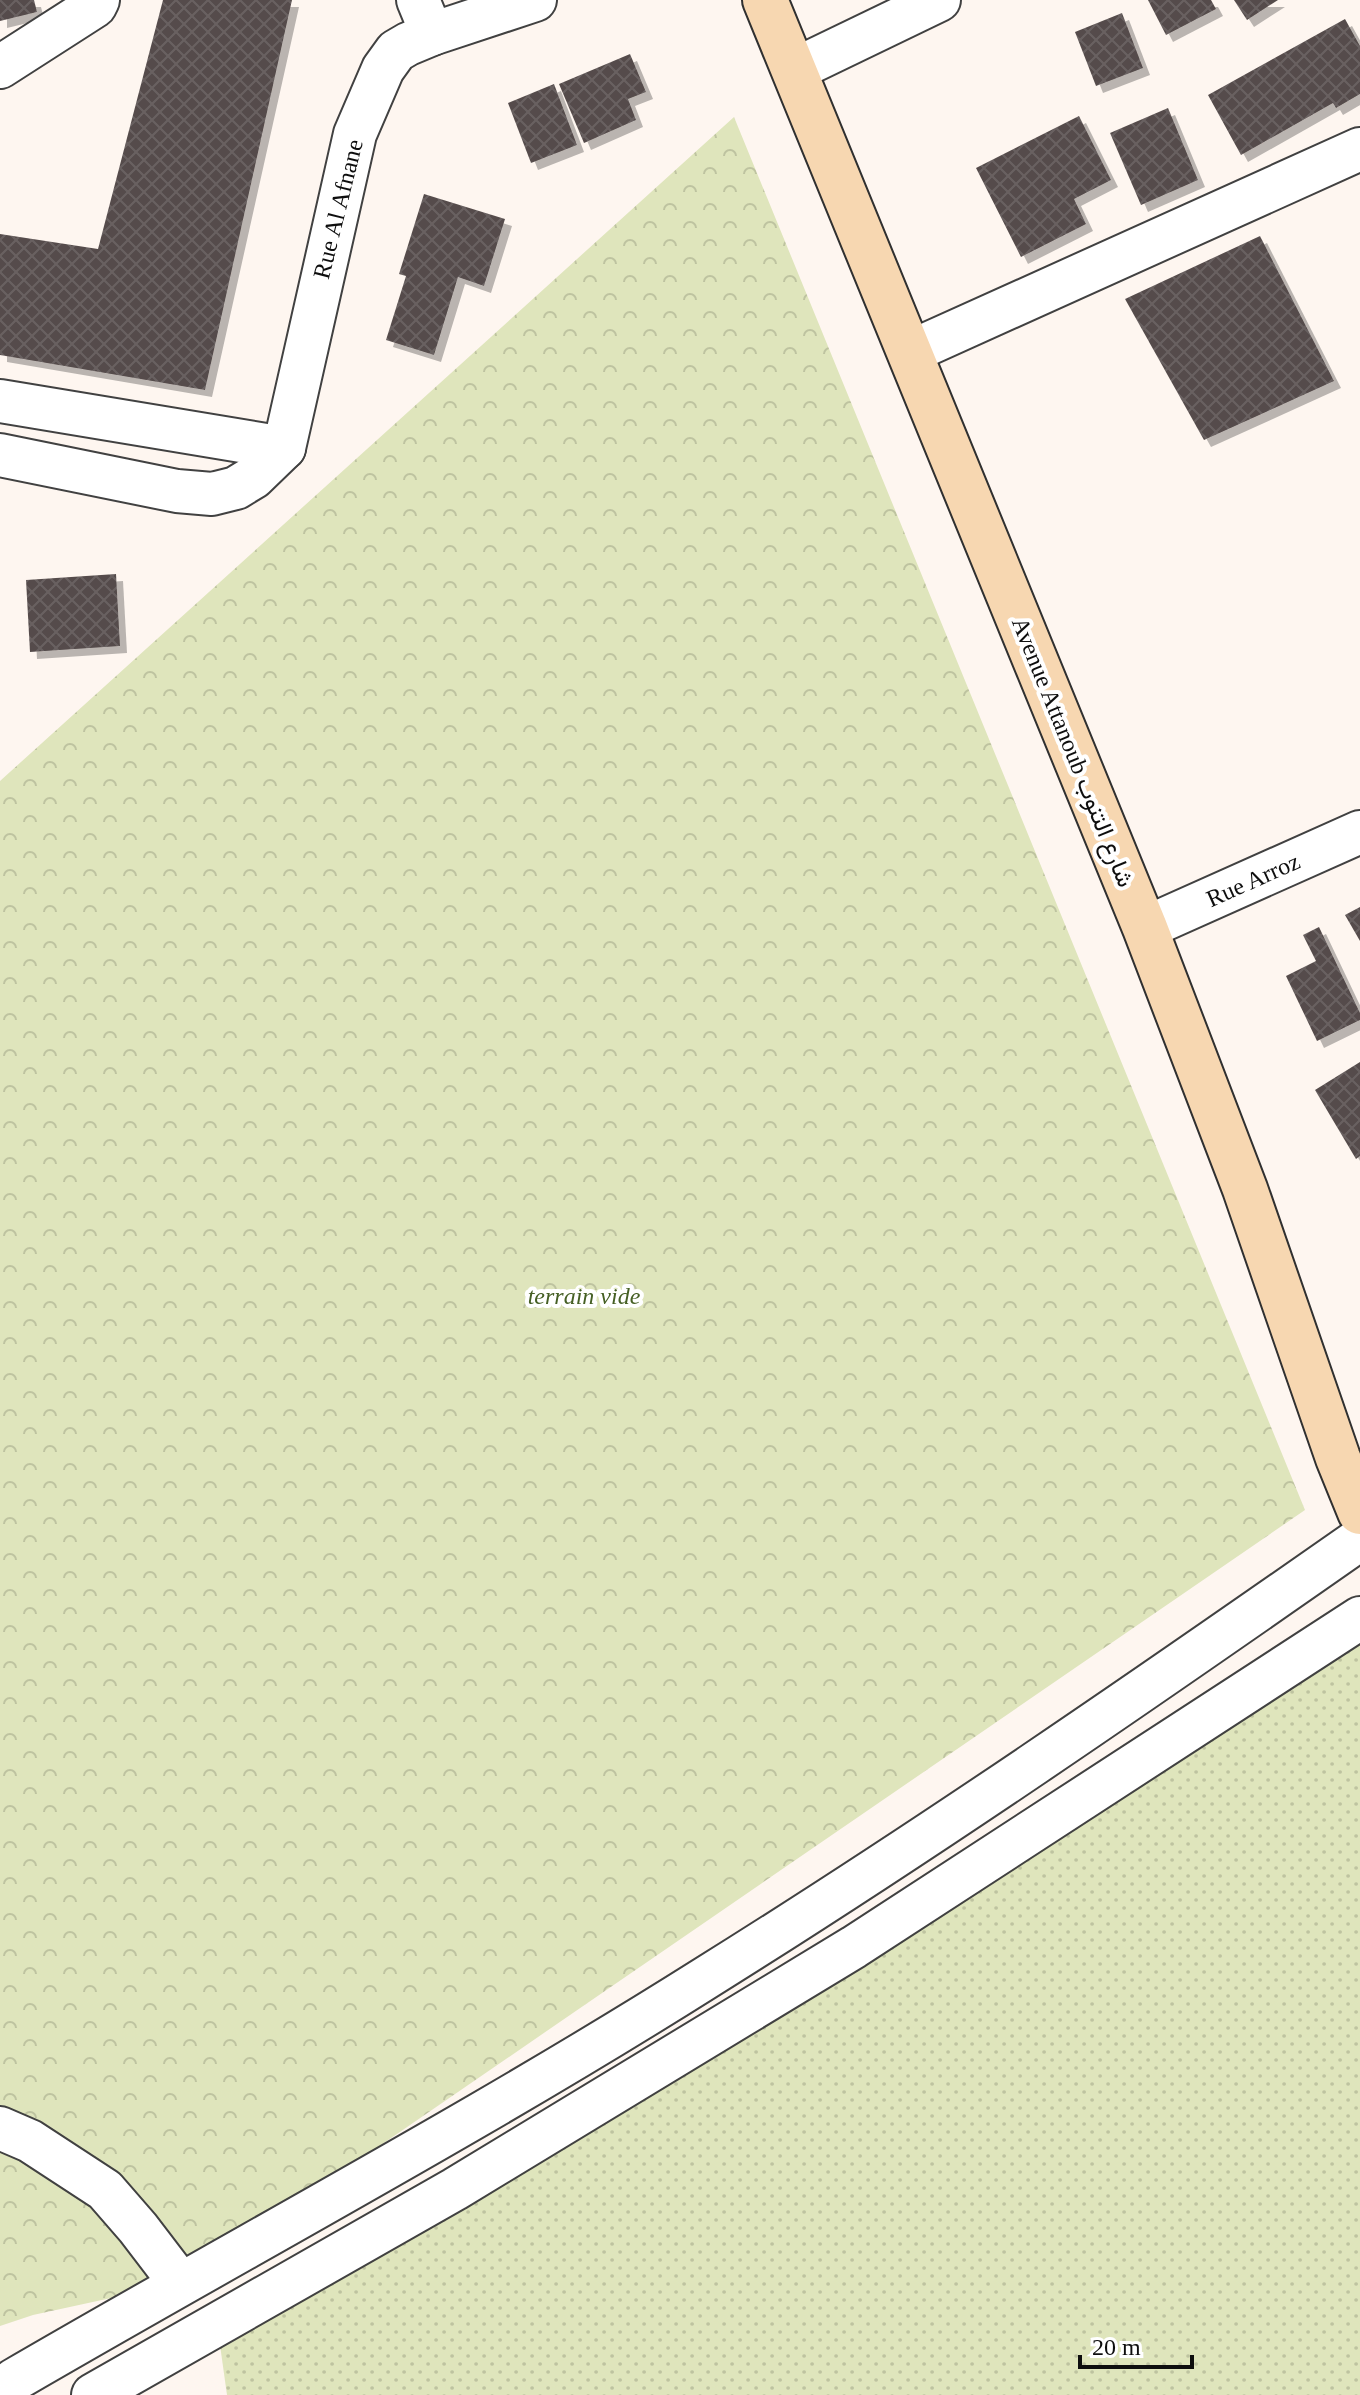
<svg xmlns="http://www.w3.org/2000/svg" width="1360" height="2395" font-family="'Times New Roman',Vazirmatn,serif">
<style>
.grass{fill:url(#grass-dots)}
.park{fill:url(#park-crowns)}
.building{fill:url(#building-cross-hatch);filter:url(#shadow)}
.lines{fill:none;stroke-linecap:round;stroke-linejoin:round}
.street-casing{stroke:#414141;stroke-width:46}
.secondary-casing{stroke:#303030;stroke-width:48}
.street{stroke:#fff;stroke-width:42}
.secondary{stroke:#f7d7b1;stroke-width:44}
.labels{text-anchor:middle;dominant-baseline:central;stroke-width:8;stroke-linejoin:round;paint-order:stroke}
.street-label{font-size:24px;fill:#0e0e0e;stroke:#fff}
.park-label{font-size:24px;font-style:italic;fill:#455f24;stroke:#fff}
</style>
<defs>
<pattern id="grass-dots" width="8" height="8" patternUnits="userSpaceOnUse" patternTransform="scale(2)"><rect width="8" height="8" fill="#dfe5bc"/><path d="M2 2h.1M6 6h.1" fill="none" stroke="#bec3a0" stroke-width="1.8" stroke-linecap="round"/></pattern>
<pattern id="park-crowns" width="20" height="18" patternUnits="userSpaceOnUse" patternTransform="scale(2)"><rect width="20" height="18" fill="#dfe5bc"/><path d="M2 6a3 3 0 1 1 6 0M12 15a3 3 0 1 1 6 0" fill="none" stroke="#bec3a0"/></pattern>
<pattern id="building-cross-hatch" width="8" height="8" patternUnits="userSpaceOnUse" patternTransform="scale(2)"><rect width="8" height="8" fill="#554c4b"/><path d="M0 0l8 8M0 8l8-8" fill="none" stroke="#696161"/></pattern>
<filter id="shadow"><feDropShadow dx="7" dy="7" stdDeviation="0" flood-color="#0004"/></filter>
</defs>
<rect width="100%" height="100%" fill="#fef6f0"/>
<polygon class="grass" points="1353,1622 1360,1646 1360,2395 227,2395 220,2345"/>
<polygon class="park" points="734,117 1305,1510 180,2283 33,2315 0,2326 0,781"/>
<g class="building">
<polygon points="0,0 34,0 37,12 0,21"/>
<polygon points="163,0 292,0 205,390 0,355 0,234 98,249"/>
<polygon points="1148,0 1211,0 1216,9 1166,35"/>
<polygon points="1234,0 1278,0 1247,20"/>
<polygon points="1122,13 1143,68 1096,86 1075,32"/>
<polygon points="1345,19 1360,46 1360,94 1336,108 1333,103 1241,155 1208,95"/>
<polygon points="630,54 646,92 628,99 636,120 584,143 559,84"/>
<polygon points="554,84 577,145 531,163 508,103"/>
<polygon points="1168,108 1198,180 1141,205 1110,133"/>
<polygon points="1079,116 1111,180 1074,199 1086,224 1021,257 976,168"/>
<polygon points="424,194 505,219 484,286 458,277 434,355 386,340 406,276 399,274"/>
<polygon points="1260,236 1334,381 1204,440 1125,299"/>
<polygon points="116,574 120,646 30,652 26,580"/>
<polygon points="1360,907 1360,941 1345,915"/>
<polygon points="1319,927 1360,1013 1360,1020 1317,1041 1286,976 1316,961 1303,935"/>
<polygon points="1360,1062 1360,1156 1356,1159 1315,1090"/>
</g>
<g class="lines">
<defs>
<g id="street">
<polyline points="418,0 432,34"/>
<polyline points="0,67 95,6 98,0"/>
<polyline points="794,70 939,0"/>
<polyline points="910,352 1360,149"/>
<polyline points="0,401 284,448"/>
<polyline points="0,455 177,491 212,494 236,488 254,477 284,448 355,134 383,69 396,51 408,44 432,34 535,0"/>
<polyline points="1145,928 1360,832"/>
<polyline points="0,2128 30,2141 105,2190 138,2228 180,2283"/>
<path d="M14 2380C244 2246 479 2121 704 1979 927 1840 1144 1690 1360 1539"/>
<polyline points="93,2395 455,2189 854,1947 1360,1618"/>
</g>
<polyline id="secondary" points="765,0 1145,928 1245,1189 1338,1458 1360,1512"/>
</defs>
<use href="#street" class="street-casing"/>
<use href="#secondary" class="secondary-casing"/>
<use href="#street" class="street"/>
<use href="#secondary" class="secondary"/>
</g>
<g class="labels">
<g class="street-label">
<text transform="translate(338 209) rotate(-76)">Rue Al Afnane</text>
<text transform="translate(1073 752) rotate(68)">Avenue Attanoub شارع التنوب</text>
<text transform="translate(1253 880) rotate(-24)">Rue Arroz</text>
</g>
<g class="park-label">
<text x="584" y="1296">terrain vide</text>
</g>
</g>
<path d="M1080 2355v12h112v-12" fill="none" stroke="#0e0e0e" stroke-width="4"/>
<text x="1092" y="2355" font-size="24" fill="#0e0e0e" stroke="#ffffff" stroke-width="6" paint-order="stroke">20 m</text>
</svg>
